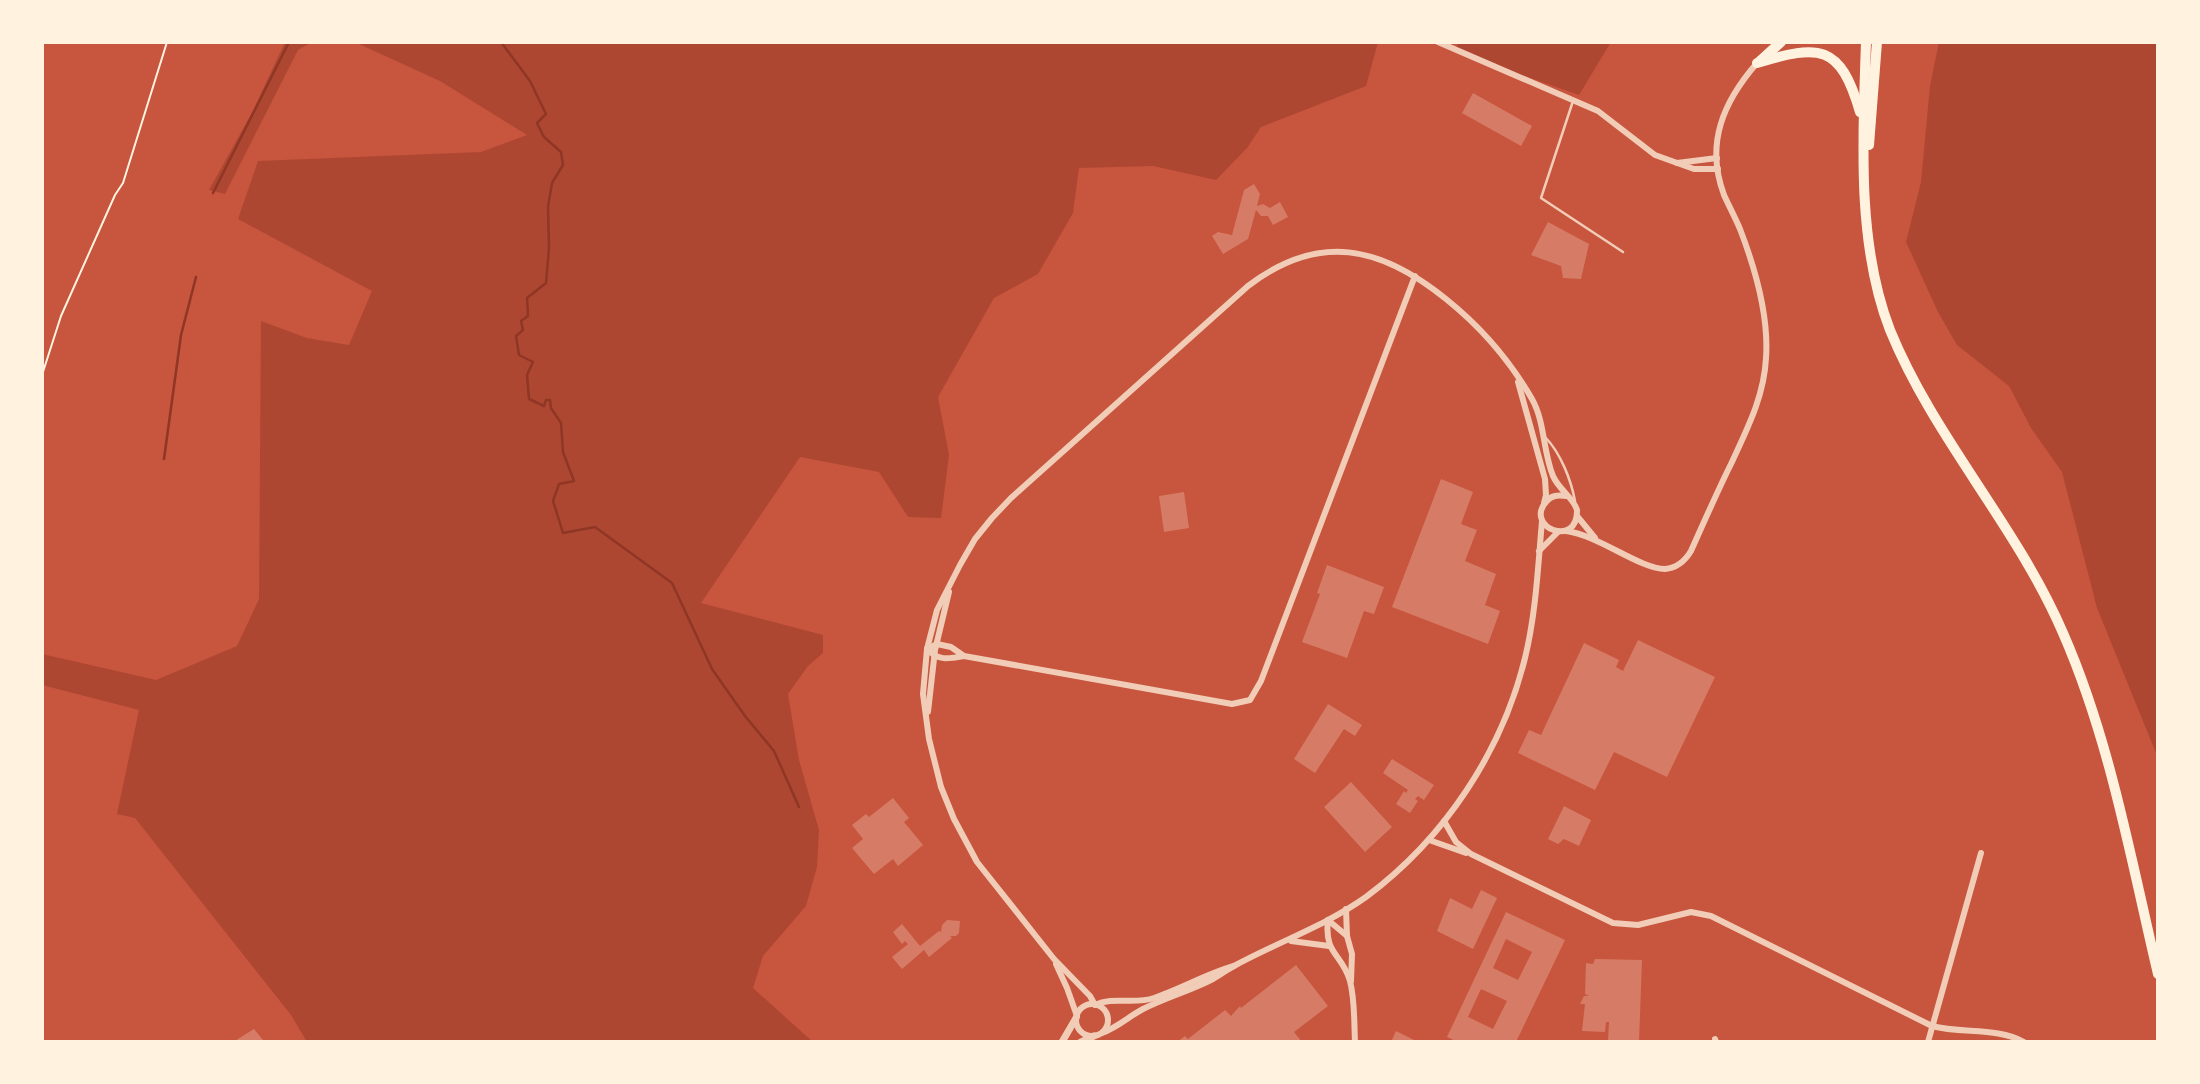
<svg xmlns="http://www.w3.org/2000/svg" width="2200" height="1084" font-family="'Titillium Web',sans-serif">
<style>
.green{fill:#ae4732}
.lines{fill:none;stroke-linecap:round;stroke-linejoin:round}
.stream{stroke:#8f3625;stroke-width:2.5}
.building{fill:#d67c66;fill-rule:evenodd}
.path{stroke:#fff3e0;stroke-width:2}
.service{stroke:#f1ccb7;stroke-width:2.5}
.minor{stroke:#f1ccb7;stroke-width:6}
.tertiary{stroke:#f1ccb7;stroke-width:7}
.trunk{stroke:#fff3e0;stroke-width:10}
</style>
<rect width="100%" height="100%" fill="#c8553d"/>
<g class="green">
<polygon points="285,42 312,42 298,50 225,194 209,190 253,111"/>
<polygon points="350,42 1378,42 1366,86 1261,127 1247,148 1216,180 1153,166 1079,168 1073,213 1038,274 994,298 938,397 949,455 941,518 908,517 879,472 800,457 701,603 823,635 823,653 808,666 788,694 799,760 819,830 817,867 806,906 763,956 753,988 813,1042 307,1042 291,1015 135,818 117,814 139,710 42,685 42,654 156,680 237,646 259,599 261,321 307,338 349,345 372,291 238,219 258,161 481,152 527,135 440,81 359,44"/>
<polygon points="1459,42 1611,42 1579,95 1454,51"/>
<polygon points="1939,42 2158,42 2158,758 2097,608 2062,472 2031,428 2009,386 1957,345 1938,312 1906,242 1921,182 1930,86"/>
</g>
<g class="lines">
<g class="stream">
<polyline points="501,42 530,81 546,114 537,123 544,137 561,152 563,165 552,183 548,207 549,248 546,283 527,298 528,316 521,321 523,330 516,336 519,355 533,362 527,375 529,399 544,406 546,400 550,400 551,408 561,423 563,452 574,481 559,484 553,501 563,533 595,527 672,583 712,669 745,716 774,751 799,807"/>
<polyline points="213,193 289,42"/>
<polyline points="164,459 181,335 196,277"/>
</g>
</g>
<g class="building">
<polygon points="1473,93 1532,126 1521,146 1462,113"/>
<polygon points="1254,184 1260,194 1257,206 1263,204 1270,208 1280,202 1288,217 1273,225 1268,216 1261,216 1256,210 1248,239 1223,254 1212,236 1218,232 1232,235 1244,190"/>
<polygon points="1548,222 1589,244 1581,279 1563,278 1561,266 1531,255"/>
<polygon points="1441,479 1473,492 1461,524 1477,530 1465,561 1496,574 1485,605 1500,611 1488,644 1392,607"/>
<polygon points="1184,492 1189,528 1164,532 1159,496"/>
<polygon points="1327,565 1384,587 1374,614 1364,611 1347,658 1302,642 1320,594 1317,593"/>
<polygon points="1638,640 1715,677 1667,777 1614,752 1595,790 1518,753 1529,730 1541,735 1584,643 1619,660 1616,667 1623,671"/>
<polygon points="1328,704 1362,725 1355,736 1344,729 1315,773 1294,759"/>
<polygon points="1392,759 1434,785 1424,800 1418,796 1415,799 1418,801 1410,813 1396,804 1404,791 1406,793 1408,790 1383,773"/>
<polygon points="1351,782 1392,827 1365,852 1324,807"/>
<polygon points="893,798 909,818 904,822 923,845 898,866 893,859 874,874 852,848 863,839 852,825 866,814 869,817"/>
<polygon points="1564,806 1591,820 1579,846 1564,839 1558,844 1548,839"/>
<polygon points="1481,890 1497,898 1473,949 1437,931 1450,898 1472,909"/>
<path d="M1506 912 1565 940 1516 1042H1458L1447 1037ZM1506 939 1532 952 1518 980 1493 968ZM1481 989 1507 1001 1493 1029 1468 1017Z"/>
<polygon points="947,920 960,921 959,933 956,936 950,936 952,938 929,957 924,950 902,969 892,957 908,944 905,941 902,944 893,932 902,924 920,946 939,931 941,932 942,925"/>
<polygon points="1595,959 1642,960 1639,1042 1608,1042 1609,1022 1606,1022 1605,1032 1582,1031 1585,1004 1580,1004 1584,996 1589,996 1585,994 1586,963 1593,964"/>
<polygon points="1296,965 1328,1006 1294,1032 1302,1042 1177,1042 1185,1036 1188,1039 1225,1010 1231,1016 1240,1006 1241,1008"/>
<polygon points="254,1029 263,1040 261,1042 233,1042"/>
<polygon points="1396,1031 1418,1042 1391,1042"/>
</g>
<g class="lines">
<polyline class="path" points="42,375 61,316 115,195 123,183 167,42"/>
<g class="service">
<polyline points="1573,101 1541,198 1623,252"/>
<path d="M1546 438C1561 454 1571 480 1575 501"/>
</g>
<g class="minor">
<polyline points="1438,42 1598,111 1655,155 1694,169 1718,169"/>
<polyline points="1677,163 1717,158"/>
<polyline points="1518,382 1545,479 1546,495 1544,503"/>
<polyline points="1577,516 1595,538"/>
<path d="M1566 531C1598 535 1640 569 1665 569 1677 568 1685 561 1691 551 1704 522 1717 492 1731 464 1747 429 1764 397 1766 358 1769 316 1755 268 1740 229 1735 217 1729 206 1724 195 1705 144 1723 102 1757 63"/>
<polyline points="1539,551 1558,532"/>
<path d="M964 656 951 647 937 644 927 649C938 661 948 659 964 656L1232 704 1250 700 1261 681 1415 276"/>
<polyline points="928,712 935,650 949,592"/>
<path d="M1444 821 1456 842 1471 854 1613 923 1638 925 1691 912 1711 916 1932 1026C1962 1034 1997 1027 2024 1042"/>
<polyline points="1429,840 1466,853"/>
<polyline points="1346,909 1347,936 1352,954 1351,981"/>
<path d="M1328 920C1324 955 1342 953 1350 981 1355 1000 1354 1022 1355 1042"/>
<polyline points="1328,920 1347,936"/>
<polyline points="1291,941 1329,946"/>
<polyline points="1056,964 1067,988 1077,1016"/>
<path d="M1234 966C1206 974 1181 989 1154 998 1134 1005 1113 996 1095 1005L1090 996 1054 959 977 862 954 819 941 787 929 739 923 694 927 649 937 610 960 565 975 539 992 518 1011 498 1248 286C1319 232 1380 246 1446 299 1481 327 1509 359 1532 399 1545 422 1543 452 1553 476 1559 490 1573 497 1577 510 1578 549 1524 527 1546 502 1551 495 1558 495 1566 496"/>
<circle cx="1092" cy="1020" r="16"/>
<path d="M1102 1033C1118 1027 1128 1017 1143 1009 1165 998 1189 991 1211 980 1219 976 1226 970 1234 966 1278 942 1325 926 1366 897 1444 839 1502 752 1525 658 1536 613 1538 566 1542 521"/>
<polyline points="1715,1039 1716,1042"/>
<polyline points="1928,1042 1981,853"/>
</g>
<g class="tertiary">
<polyline points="1062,1042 1076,1018"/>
<polyline points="1081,1042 1094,1036"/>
</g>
<g class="trunk">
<path d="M1866 42C1863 134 1856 243 1890 330 1934 438 2017 526 2063 633 2110 740 2131 860 2158 974"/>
<polyline points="1760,61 1781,42"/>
<path d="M1757 63C1820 44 1840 44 1860 112"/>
<polyline points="1869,145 1877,42"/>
</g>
</g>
<rect width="2200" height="1084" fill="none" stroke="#fff3e0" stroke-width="88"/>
</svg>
